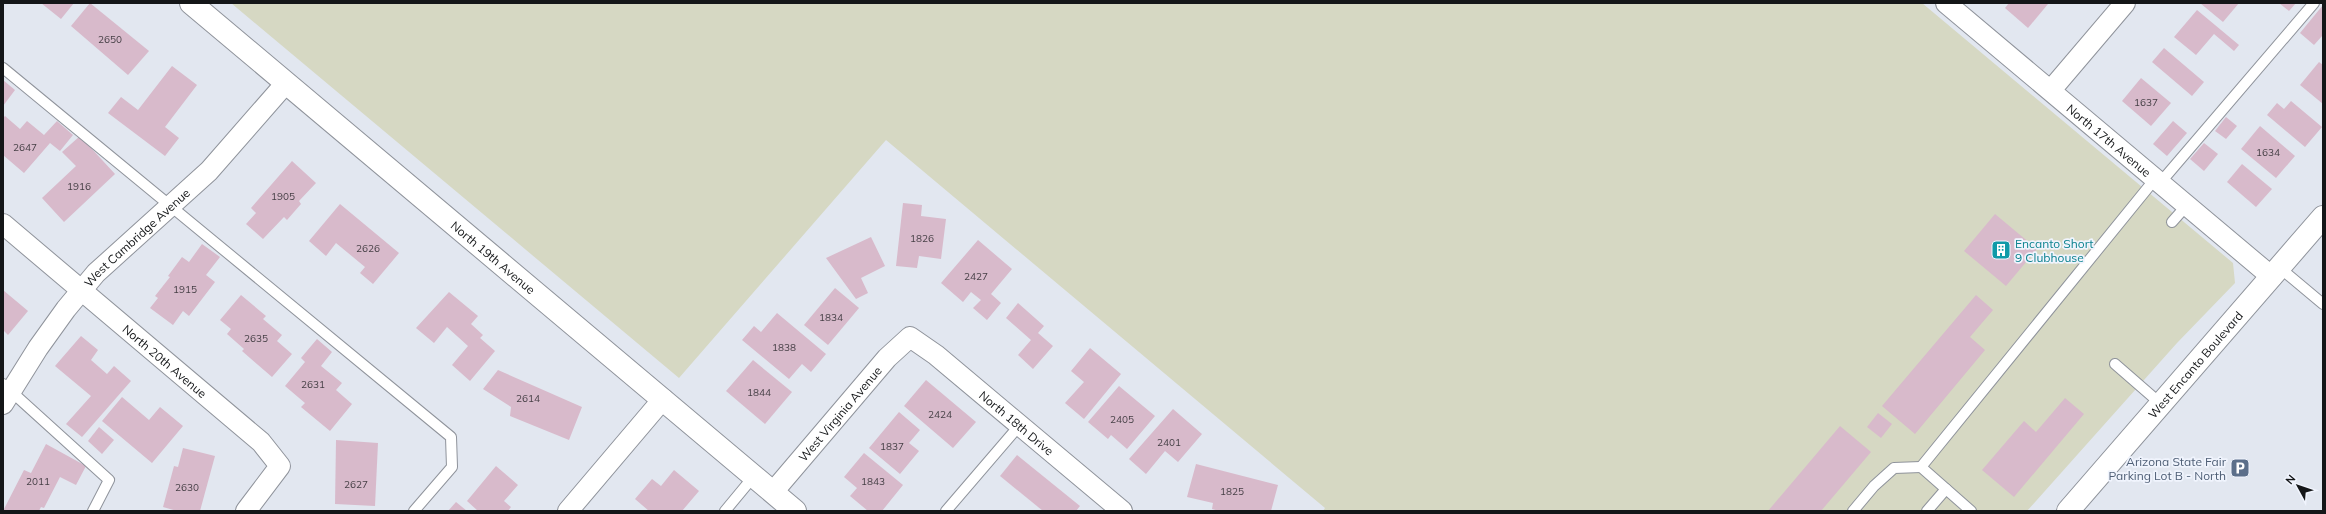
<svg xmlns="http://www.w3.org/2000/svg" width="2326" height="514" font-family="Mulish,sans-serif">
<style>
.green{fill:#d6d8c3}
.building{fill:#d8bacb}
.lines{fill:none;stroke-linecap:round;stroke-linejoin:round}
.lane-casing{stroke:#8f939b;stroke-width:12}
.street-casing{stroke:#8f939b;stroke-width:22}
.secondary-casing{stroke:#8f939b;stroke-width:24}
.primary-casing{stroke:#8f939b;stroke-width:24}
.lane{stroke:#fff;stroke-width:10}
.street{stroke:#fff;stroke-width:20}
.secondary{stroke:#fff;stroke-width:22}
.primary{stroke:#fff;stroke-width:22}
.labels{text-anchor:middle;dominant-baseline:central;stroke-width:3.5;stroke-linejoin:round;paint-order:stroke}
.number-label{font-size:10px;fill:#453f45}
.street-label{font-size:12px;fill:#141618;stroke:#f0f4fd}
.culture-label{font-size:12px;fill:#0d838f;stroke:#f0f4fd;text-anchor:start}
.service-label{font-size:12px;fill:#4e5e75;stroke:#f0f4fd;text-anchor:end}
</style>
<rect width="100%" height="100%" fill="#e2e7f0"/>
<polygon class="green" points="231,3 1922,3 2233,263 2235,283 2177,343 2027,511 1323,511 1325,508 886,140 679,378"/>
<g class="building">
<polygon points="41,3 74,3 61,19"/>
<polygon points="90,3 149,51 128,75 71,26"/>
<polygon points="2009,3 2047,3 2048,4 2028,28 2005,8"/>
<polygon points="2200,3 2239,3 2223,22"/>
<polygon points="2279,3 2296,3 2289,11"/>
<polygon points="2323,5 2323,35 2314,45 2300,33"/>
<polygon points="2197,10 2239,45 2234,51 2214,34 2196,55 2174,37"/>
<polygon points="2164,48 2204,82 2192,96 2152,62"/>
<polygon points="2319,62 2323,65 2323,104 2300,85"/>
<polygon points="172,66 197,85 165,127 179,138 165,156 108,113 121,97 138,110"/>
<polygon points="2141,78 2171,103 2151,126 2122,101"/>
<polygon points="3,80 15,90 3,106"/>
<polygon points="2291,101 2322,127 2305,147 2267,115 2277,103 2284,109"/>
<polygon points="5,116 20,129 27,121 44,135 57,121 73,135 60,151 50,143 24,173 3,155 3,118"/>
<polygon points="2226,117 2237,126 2226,139 2215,131"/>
<polygon points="2173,121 2187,133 2167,156 2153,144"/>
<polygon points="2260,126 2295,156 2276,178 2241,149"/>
<polygon points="80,136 115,174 64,222 42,198 76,166 62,152"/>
<polygon points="2204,143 2218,154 2204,171 2190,159"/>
<polygon points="292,161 316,183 299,201 301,204 287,220 284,217 263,239 246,224 256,213 251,208"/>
<polygon points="2242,164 2272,189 2256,207 2227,182"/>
<polygon points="903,203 922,205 921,216 946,219 941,259 919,256 917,268 896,266"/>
<polygon points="340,204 399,253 373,284 360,273 365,267 336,243 326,256 309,241"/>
<polygon points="1995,214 2037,249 2006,286 1964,251"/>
<polygon points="871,237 885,266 861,278 868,293 856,299 826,258"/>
<polygon points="978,240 1012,269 991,294 1001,303 987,320 973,308 981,300 971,292 963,302 941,283"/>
<polygon points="202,244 220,257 206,275 215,282 189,316 183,311 173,325 150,308 158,298 155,296 170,277 168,276 182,257 189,262"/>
<polygon points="835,288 859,308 828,345 804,325"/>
<polygon points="3,290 28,311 8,335 3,330"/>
<polygon points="449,292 478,316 471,324 483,335 480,338 495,351 470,381 452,365 468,346 447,327 434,343 416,328"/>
<polygon points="241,295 266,316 263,319 282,335 277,341 292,354 272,377 242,351 244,349 227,334 231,329 220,320"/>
<polygon points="1976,295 1993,310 1970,337 1985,350 1915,434 1882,406"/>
<polygon points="1018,303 1044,326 1038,333 1053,346 1033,369 1018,355 1031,340 1006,318"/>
<polygon points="777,313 826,354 811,372 802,364 789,379 742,340 754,326 761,332"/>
<polygon points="81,336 98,350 91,360 107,374 114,366 131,381 82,437 66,424 91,396 55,366"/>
<polygon points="317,339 332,352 321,366 342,383 336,390 352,404 330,431 301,407 305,403 285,386 305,362 301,358"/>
<polygon points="1090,348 1121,374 1084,419 1065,403 1084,382 1071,371"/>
<polygon points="753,360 792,392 765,424 726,391"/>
<polygon points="498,370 582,407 569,440 510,416 511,407 483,389"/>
<polygon points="926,380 976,422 953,448 904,406"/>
<polygon points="1119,386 1155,416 1127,449 1111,435 1108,439 1088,422"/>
<polygon points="122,397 149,420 160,407 183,426 152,463 102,421"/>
<polygon points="2065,398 2084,414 2014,497 1982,470 2024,421 2036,432"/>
<polygon points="1173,409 1202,434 1178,462 1165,451 1146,474 1129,459"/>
<polygon points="899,412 920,430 909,443 919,451 900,474 869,448"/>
<polygon points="1878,413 1892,424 1881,438 1867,427"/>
<polygon points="1840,426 1871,452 1821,511 1768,511"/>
<polygon points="99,427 114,440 102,454 88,441"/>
<polygon points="336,440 378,443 375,506 335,504"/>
<polygon points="46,444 86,466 76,485 60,477 44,508 41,507 39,511 3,511 24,470 31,473"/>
<polygon points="183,448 215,456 200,511 177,511 163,507 174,466 178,467"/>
<polygon points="864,453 903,485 882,511 868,511 850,496 857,488 844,477"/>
<polygon points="1017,455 1080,506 1076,511 1043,511 1000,476"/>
<polygon points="1196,464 1278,485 1271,511 1219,511 1212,509 1213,503 1187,497"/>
<polygon points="496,466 518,485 504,501 511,507 508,511 478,511 467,501"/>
<polygon points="674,470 699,491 682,511 649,511 635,499 652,479 661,486"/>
<polygon points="456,502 467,511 448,511"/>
</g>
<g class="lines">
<defs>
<g id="lane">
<polyline points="3,68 451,437 452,467 414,511"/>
<polyline points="2160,183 2314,3"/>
<polyline points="2172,222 2187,205"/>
<polyline points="2280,268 2323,304"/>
<polyline points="2115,364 2161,404"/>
<polyline points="3,384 109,480 93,511"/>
<polyline points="725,511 754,476"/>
<polyline points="946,511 1019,426"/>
<polyline points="1853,511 1874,486 1894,468 1921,467"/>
<polyline points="1927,511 1946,489"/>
<polyline points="1971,511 1921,467 2155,179"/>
</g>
<g id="street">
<path id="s1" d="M1946 3 2272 277"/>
<polyline points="2051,90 2125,3"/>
<path id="s2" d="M3 224 261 442 280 466 246 511"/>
<path id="s3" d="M3 404 38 348 66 309 96 273 209 171 286 83"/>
<path id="s4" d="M773 492 887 358 910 337 936 355 1122 511"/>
<polyline points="568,511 663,399"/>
</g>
<g id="secondary">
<path id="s5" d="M2068 511 2323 217"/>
</g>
<g id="primary">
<path id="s6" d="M191 3 795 511"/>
</g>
</defs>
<use href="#lane" class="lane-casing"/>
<use href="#street" class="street-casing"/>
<use href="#secondary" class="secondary-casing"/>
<use href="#primary" class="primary-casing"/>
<use href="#lane" class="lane"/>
<use href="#street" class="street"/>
<use href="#secondary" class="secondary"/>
<use href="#primary" class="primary"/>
</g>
<defs>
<symbol id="building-square" viewBox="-11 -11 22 22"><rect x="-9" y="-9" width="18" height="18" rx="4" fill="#0f9aa8" stroke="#f0f4fd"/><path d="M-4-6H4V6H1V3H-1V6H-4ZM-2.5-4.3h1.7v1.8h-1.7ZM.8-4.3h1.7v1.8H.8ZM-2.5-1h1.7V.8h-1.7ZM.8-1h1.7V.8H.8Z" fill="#fff"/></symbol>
<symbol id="parking-square" viewBox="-11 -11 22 22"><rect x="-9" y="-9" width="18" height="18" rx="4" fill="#5c6f8a" stroke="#f0f4fd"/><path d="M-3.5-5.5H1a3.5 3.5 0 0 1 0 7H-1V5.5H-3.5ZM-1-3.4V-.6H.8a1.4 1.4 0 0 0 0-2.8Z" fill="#fff"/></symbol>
</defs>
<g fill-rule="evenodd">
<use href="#building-square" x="1990" y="239" width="22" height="22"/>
<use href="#parking-square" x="2229" y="457" width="22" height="22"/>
</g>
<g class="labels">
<g class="number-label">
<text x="110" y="39">2650</text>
<text x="2146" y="102">1637</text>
<text x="25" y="147">2647</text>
<text x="2268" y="152">1634</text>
<text x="79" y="186">1916</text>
<text x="283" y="196">1905</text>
<text x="922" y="238">1826</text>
<text x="368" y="248">2626</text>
<text x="976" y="276">2427</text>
<text x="185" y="289">1915</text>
<text x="831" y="317">1834</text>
<text x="256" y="338">2635</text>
<text x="784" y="347">1838</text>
<text x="313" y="384">2631</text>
<text x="759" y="392">1844</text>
<text x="528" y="398">2614</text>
<text x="940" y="414">2424</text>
<text x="1122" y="419">2405</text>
<text x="1169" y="442">2401</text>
<text x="892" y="446">1837</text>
<text x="38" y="481">2011</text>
<text x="873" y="481">1843</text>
<text x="356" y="484">2627</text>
<text x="187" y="487">2630</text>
<text x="1232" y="491">1825</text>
</g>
<g class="street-label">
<text stroke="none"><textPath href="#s1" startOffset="213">North 17th Avenue</textPath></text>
<text stroke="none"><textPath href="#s3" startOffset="215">West Cambridge Avenue</textPath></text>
<text stroke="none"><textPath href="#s6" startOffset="395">North 19th Avenue</textPath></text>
<text stroke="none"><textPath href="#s2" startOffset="212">North 20th Avenue</textPath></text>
<text stroke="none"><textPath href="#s5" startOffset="194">West Encanto Boulevard</textPath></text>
<text stroke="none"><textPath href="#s4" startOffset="103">West Virginia Avenue</textPath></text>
<text stroke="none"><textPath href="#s4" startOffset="344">North 18th Drive</textPath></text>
</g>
<g class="culture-label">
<text x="2015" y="243">Encanto Short<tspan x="2015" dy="14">9 Clubhouse</tspan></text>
</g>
<g class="service-label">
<text x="2226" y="461">Arizona State Fair<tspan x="2226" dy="14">Parking Lot B - North</tspan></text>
</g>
</g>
<rect width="2326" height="514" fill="none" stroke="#141618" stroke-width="8"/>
<g transform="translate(2298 486) rotate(310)" stroke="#f0f4fd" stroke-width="3" paint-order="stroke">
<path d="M0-3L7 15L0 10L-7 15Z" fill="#141618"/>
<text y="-6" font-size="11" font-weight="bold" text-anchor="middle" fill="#141618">N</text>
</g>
</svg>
